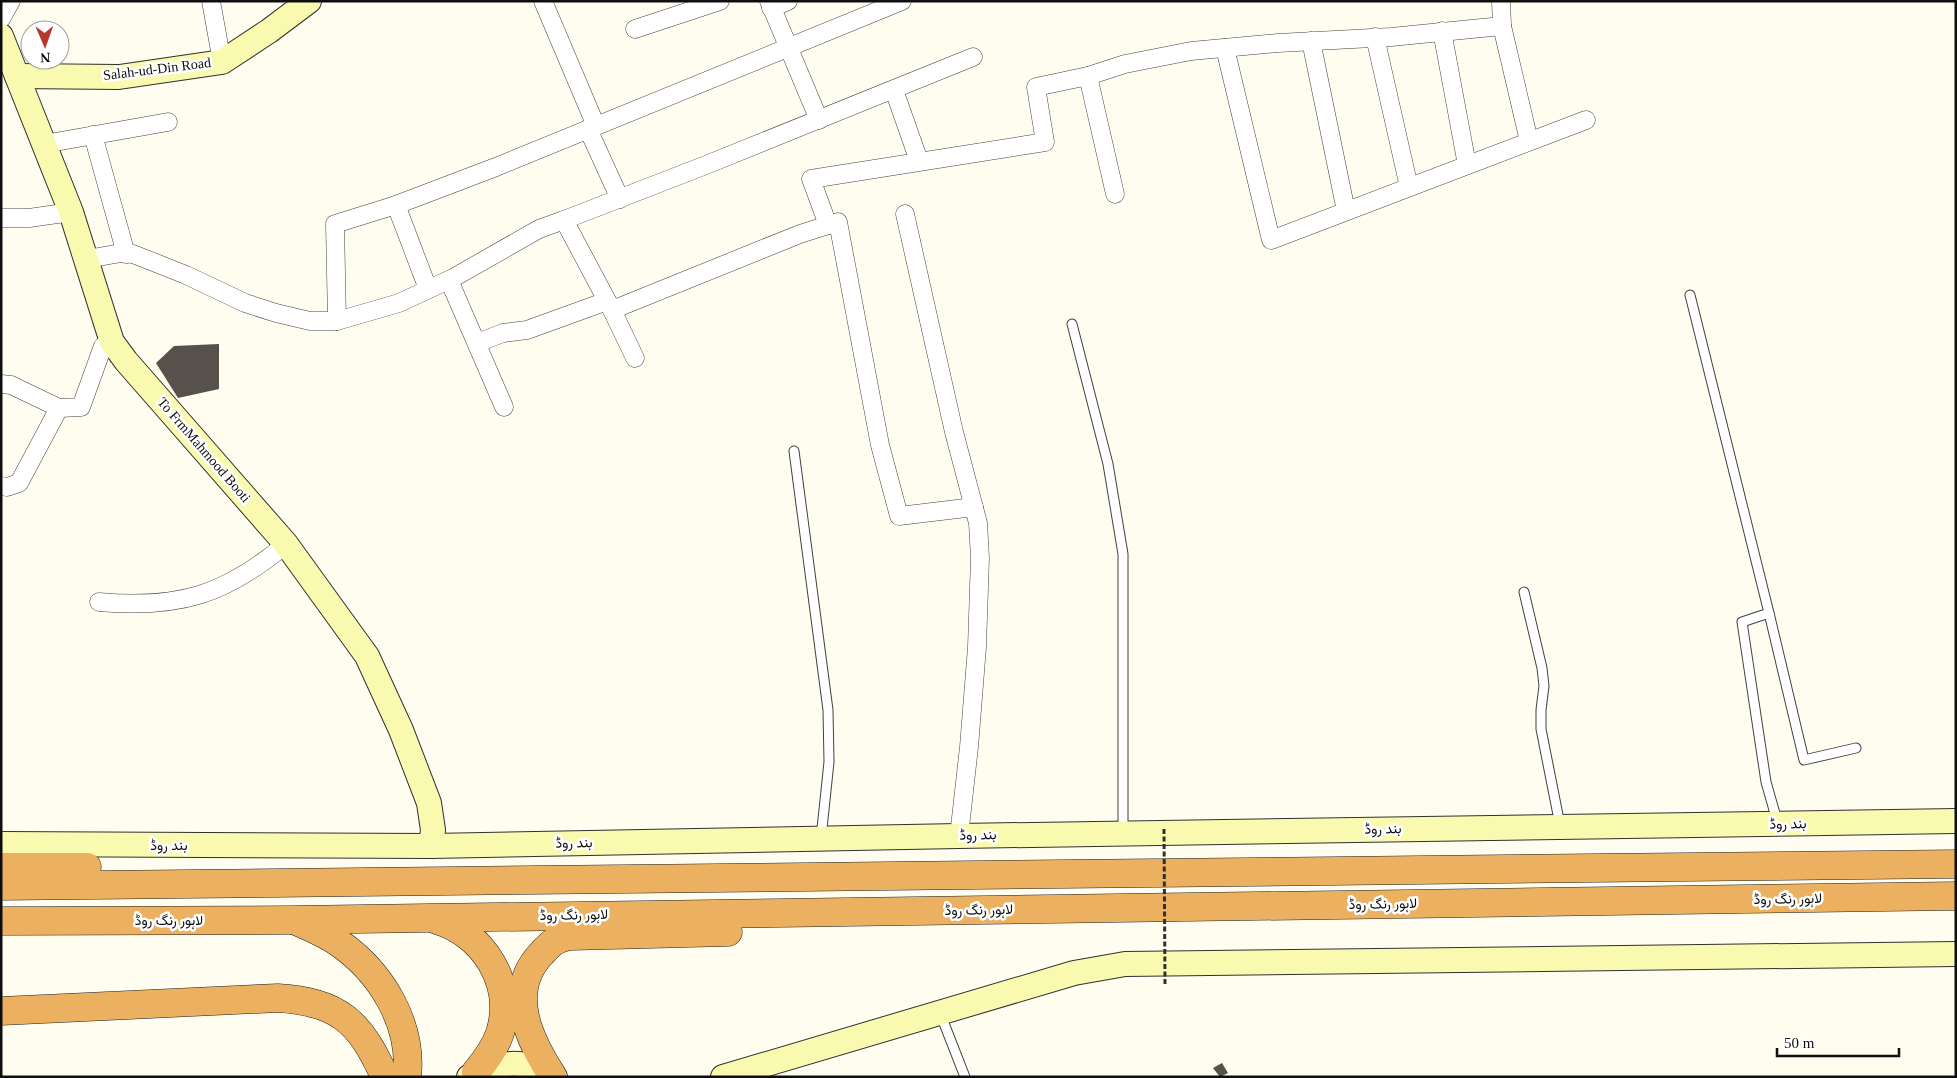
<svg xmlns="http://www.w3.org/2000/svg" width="1957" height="1078" font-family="'Times New Roman',Vazirmatn,serif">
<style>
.building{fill:#56514b}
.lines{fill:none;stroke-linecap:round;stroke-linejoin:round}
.lane-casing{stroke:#414141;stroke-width:11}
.street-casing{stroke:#414141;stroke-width:19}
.secondary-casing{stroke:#303030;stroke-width:26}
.highway-casing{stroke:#1f1f1f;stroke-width:29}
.lane{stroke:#fff;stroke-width:9}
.street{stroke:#fff;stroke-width:18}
.secondary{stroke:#f9fab0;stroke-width:24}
.highway{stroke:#ebb161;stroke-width:28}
.path-bridge{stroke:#303030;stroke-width:3;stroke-dasharray:5 2.5;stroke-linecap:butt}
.labels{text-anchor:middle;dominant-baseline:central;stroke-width:5;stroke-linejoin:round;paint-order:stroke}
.street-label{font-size:14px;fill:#0e0e0e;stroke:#fff}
</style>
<rect width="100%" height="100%" fill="#fefdf0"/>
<g class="building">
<polygon points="219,344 219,389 178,398 156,363 174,346"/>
<polygon points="1222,1063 1228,1073 1220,1077 1213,1068"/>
</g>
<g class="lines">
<defs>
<g id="lane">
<polyline points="1690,295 1769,613 1742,622 1766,782 1778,824"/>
<polyline points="1072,324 1108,464 1123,554 1123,833"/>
<polyline points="794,451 828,710 829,762 821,838"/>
<polyline points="1524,592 1542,668 1544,686 1541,710 1541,729 1560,825"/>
<polyline points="1769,613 1804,760 1856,748"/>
<polyline points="940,1013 965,1077"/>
</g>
<g id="street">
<polyline points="211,1 222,62"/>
<polyline points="543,1 596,126"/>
<polyline points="769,1 819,120"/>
<polyline points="1501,1 1502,26 1529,141"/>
<polyline points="771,8 788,1"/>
<polyline points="1,19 11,1"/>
<polyline points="635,29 720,1"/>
<polyline points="1442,31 1467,165"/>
<polyline points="1375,37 1409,187"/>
<polyline points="1311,41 1346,211"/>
<polyline points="1225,48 1271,240 1586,120"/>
<polyline points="1088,76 1115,194"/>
<polyline points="894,90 919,161"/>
<polyline points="588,129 620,199"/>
<polyline points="93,135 126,254"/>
<polyline points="44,144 168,122"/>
<polyline points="396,205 428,289"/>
<polyline points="905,214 954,432 978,523 980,558 977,647 969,747 959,836"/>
<polyline points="1,218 29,218 71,212"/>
<polyline points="564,220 706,165 973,57"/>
<polyline points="828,225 811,179 1045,142 1036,87 1088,76 1125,64 1191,51 1278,43 1391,37 1502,26"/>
<polyline points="87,259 121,253 133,254 186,275 245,303 276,313 310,321 337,321 399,303 453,278 539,229 564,220 612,310"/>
<polyline points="449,280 504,407"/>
<polyline points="337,321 335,224 396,205 496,167 902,1"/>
<polyline points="477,343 503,333 527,330 607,301"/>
<polyline points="635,358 612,310 800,234 838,222 880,445 899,516 974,507"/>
<polyline points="1,384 11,385 59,408 81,407 103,346 112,342"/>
<polyline points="1,486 7,487 19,483 59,408"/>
<path d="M99 602C179 609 225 595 286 544"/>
</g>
<g id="secondary">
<polyline points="1,36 71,212 112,342 126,361 286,544 367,656 401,730 429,803 433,830 431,846"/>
<polyline points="17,76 119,77 222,62 269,31 309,1"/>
<polyline points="1,844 431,846 959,836 1956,821"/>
<path d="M469 1077C495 1060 530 1059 555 1077"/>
<polyline points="723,1077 1074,973 1125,964 1956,954"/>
</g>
<g id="highway">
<polyline points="1,867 87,867"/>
<polyline points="1,886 1956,864"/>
<path d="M437 920C484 934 515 984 500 1033 495 1048 486 1060 476 1072"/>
<polyline points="1,921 293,920 1956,896"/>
<path d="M298 922C312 928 326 934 339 943 381 972 413 1024 407 1077"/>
<path d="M1 1011 278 998C340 1002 360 1022 385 1077"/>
<path d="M552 1075C528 1038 506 990 542 953 551 943 558 937 571 936L728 932"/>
</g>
</defs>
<use href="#lane" class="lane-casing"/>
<use href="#street" class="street-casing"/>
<use href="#secondary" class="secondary-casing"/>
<use href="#highway" class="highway-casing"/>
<use href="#lane" class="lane"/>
<use href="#street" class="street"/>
<use href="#secondary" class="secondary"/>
<use href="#highway" class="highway"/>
<polyline class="path-bridge" points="1164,829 1165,985"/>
</g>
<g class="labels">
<g class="street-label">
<text transform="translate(157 69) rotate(-7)">Salah-ud-Din Road</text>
<text transform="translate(204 450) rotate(49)">To FrmMahmood Booti</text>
<text transform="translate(1788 824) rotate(-1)">بند روڈ</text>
<text transform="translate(1383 829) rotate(-1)">بند روڈ</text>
<text transform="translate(978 835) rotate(-1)">بند روڈ</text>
<text transform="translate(574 843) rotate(-1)">بند روڈ</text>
<text x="169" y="845">بند روڈ</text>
<text transform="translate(1788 899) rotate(-1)">لاہور رنگ روڈ</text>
<text transform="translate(1383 904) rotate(-1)">لاہور رنگ روڈ</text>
<text transform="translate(979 910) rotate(-1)">لاہور رنگ روڈ</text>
<text transform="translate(574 915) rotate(-1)">لاہور رنگ روڈ</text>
<text x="169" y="920">لاہور رنگ روڈ</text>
</g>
</g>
<rect width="1957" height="1078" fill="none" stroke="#0e0e0e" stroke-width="5"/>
<g transform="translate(45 45) rotate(178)"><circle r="24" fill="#ffffff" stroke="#9f9f9f"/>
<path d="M0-4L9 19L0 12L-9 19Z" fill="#b6382f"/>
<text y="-8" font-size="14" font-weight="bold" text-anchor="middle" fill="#0e0e0e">N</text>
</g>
<path d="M1777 1048v8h122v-8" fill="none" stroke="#0e0e0e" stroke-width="2.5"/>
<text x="1784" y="1048" font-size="15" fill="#0e0e0e" stroke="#ffffff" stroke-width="4" paint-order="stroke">50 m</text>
</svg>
